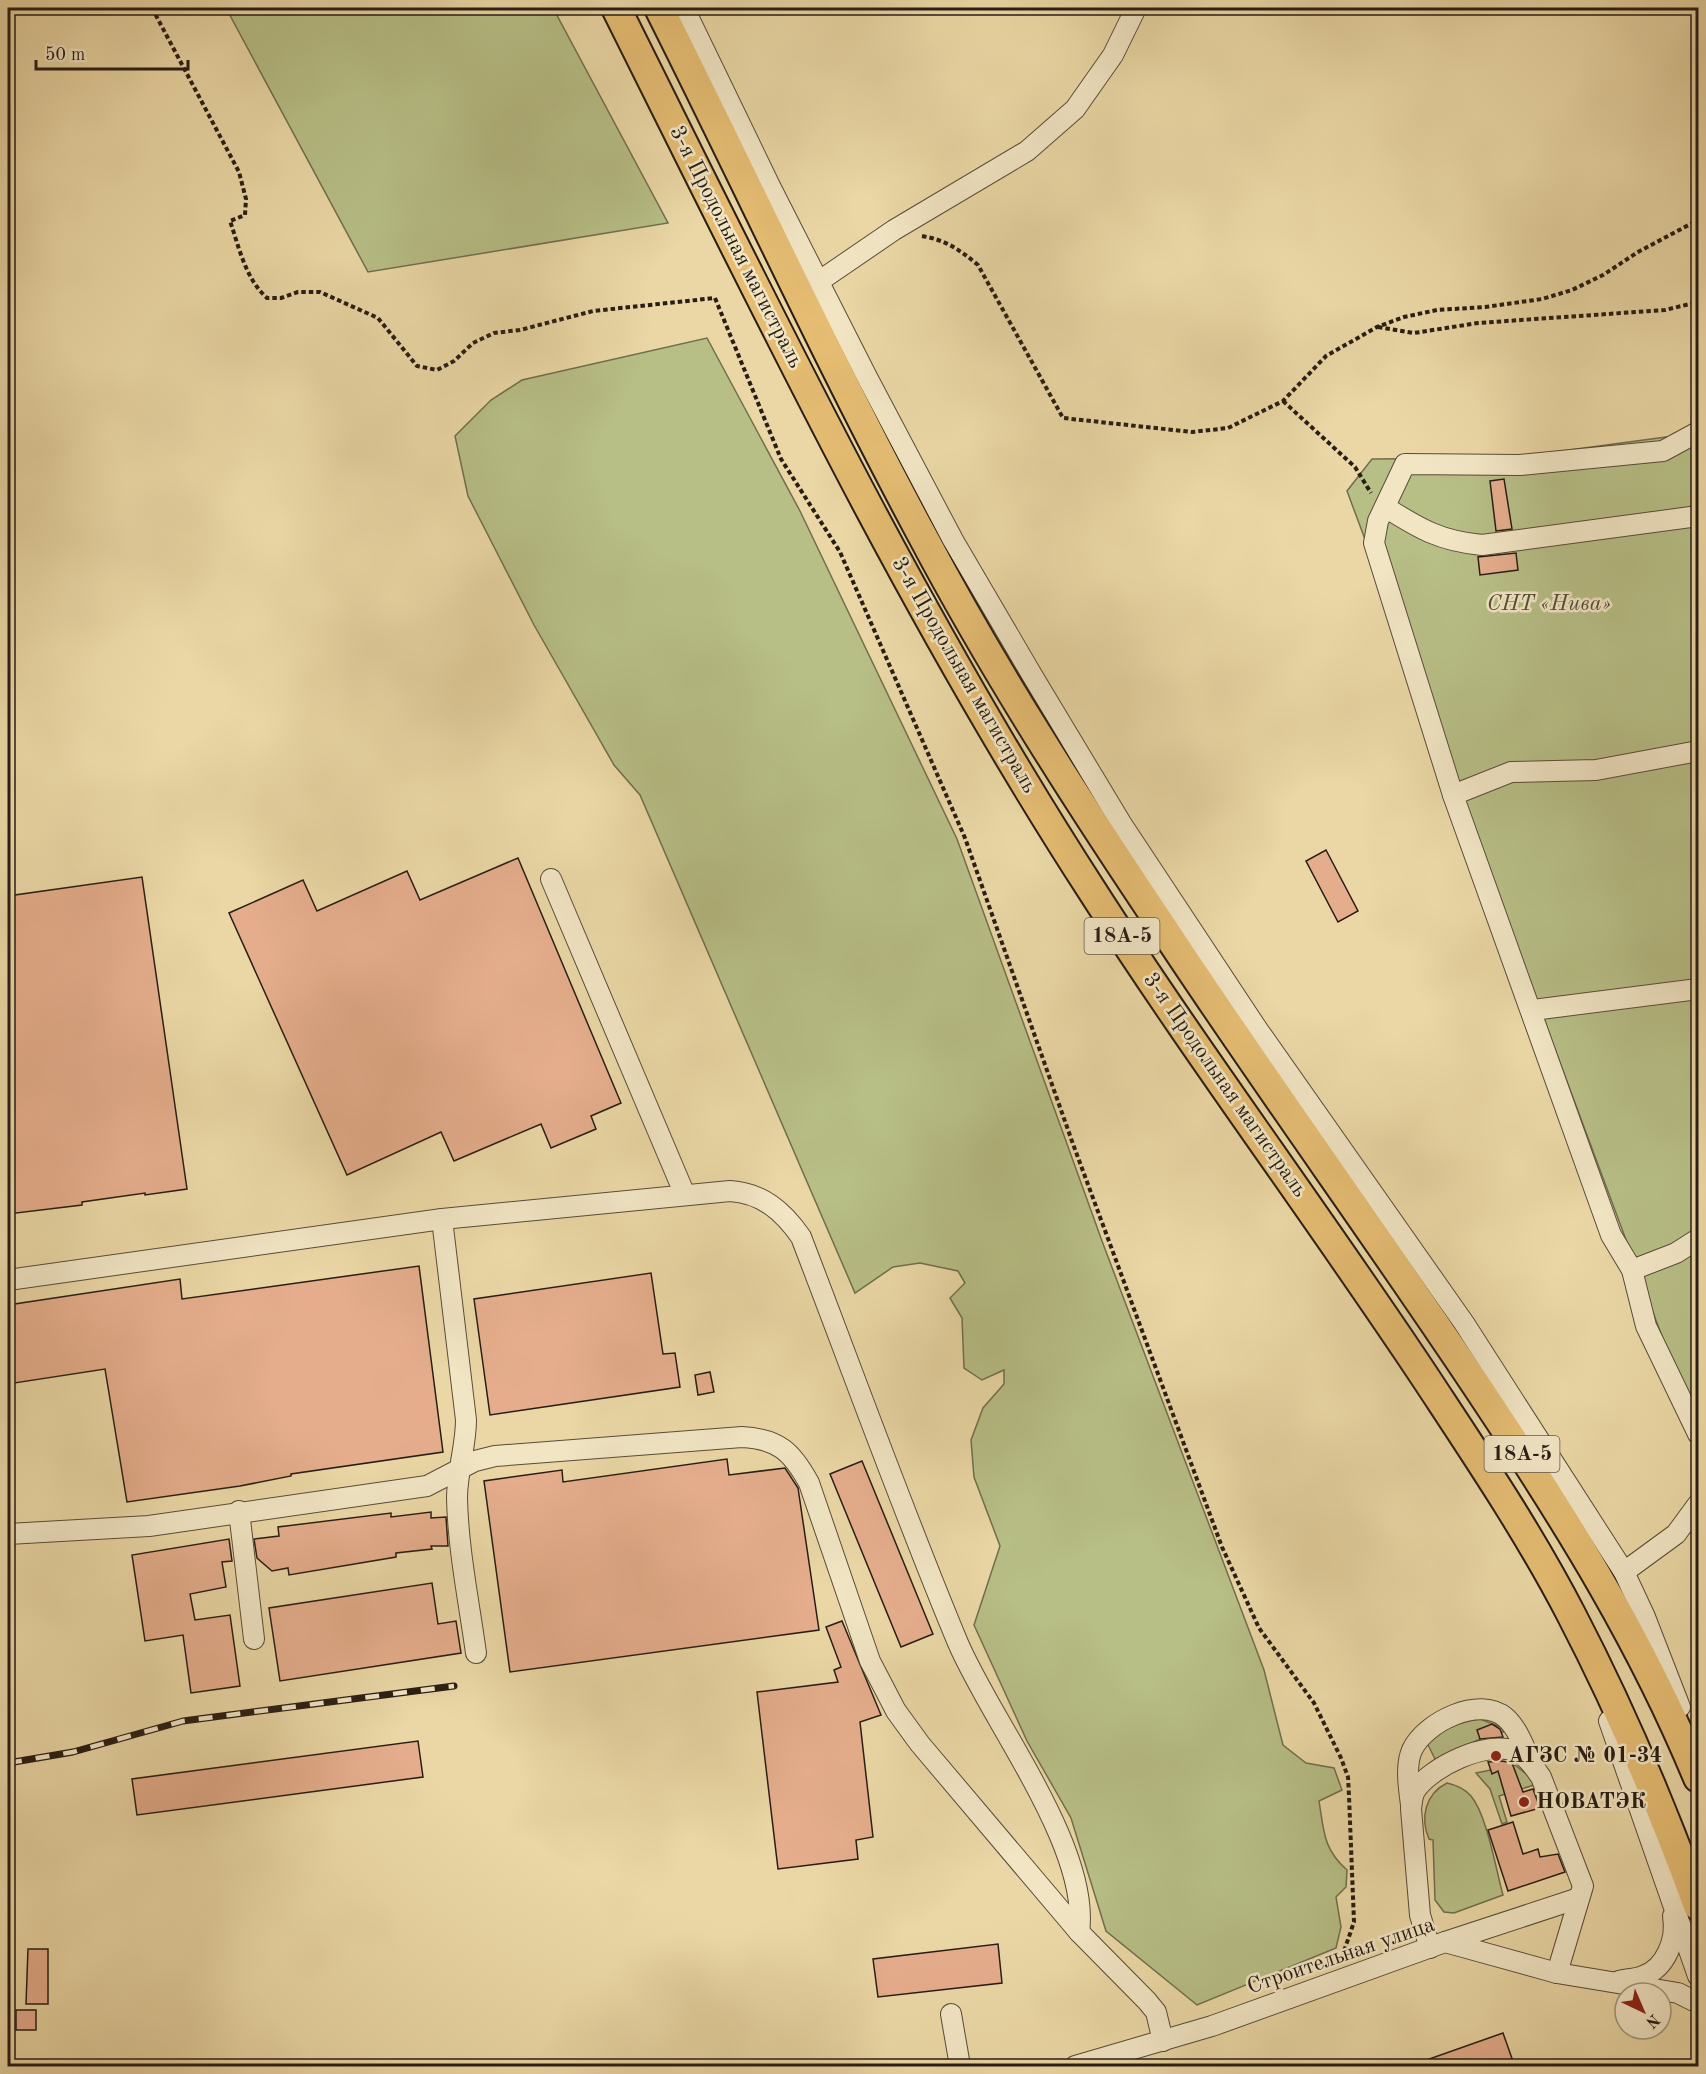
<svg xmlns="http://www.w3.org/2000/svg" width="1706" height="2074" font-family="'Old Standard TT',serif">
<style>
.green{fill:#b7be86;stroke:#706e4d;stroke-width:1.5}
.building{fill:#e5ad8c;stroke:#281d14;stroke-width:1.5}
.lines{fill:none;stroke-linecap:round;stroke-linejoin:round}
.minor-casing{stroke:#584c38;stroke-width:22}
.highway-casing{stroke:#281d14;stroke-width:32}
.path{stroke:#281d14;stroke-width:4;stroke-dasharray:4.5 3;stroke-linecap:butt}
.minor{stroke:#f1e5c4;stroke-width:20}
.highway{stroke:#e5bc72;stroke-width:28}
.rail-casing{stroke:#281d14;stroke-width:7}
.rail{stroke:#f1e5c4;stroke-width:4.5;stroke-dasharray:14;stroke-linecap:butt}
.poi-dot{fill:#8f2418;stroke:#f1e5c4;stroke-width:2}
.labels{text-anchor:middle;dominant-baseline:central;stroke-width:5;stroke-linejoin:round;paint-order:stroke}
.shield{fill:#f1e5c4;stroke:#645949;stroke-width:1.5}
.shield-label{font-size:21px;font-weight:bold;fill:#281d14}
.street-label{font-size:22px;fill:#281d14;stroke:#f1e5c4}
.park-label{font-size:22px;font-style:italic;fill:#534d36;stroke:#f1e5c4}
.poi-label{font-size:22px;font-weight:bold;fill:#281d14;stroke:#f1e5c4;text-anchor:start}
</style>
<rect width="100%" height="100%" fill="#ead7a5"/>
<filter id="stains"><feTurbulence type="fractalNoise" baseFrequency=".00333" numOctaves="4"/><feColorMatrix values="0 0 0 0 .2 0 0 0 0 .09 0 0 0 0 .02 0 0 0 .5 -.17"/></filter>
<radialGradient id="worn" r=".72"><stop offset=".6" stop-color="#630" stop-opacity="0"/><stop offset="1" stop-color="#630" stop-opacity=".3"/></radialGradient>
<g class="green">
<polygon points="226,8 553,8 668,223 368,272"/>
<path d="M707 338 800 511 957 839 1102 1241 1264 1670 1283 1745 1306 1763 1334 1768 1342 1790 1319 1801C1324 1831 1323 1849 1347 1870L1346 1887 1336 1897 1341 1927 1336 1948 1197 2005 1106 1931 1071 1818 1027 1741 974 1625 1000 1546 974 1477 971 1440 983 1408 1004 1384V1370L982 1380 964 1368 962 1318 950 1298 965 1283 958 1271 920 1263 893 1267 855 1293 640 795 614 765 534 625 468 496 455 436 491 400 522 380Z"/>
<polygon points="1698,424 1698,1433 1347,491 1372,459 1509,458 1681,435"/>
<path d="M1480 1719 1501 1727 1504 1732C1479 1734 1459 1754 1435 1759L1427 1743C1440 1730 1462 1721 1480 1719Z"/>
<polygon points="1515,1765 1530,1777 1534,1785 1499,1796 1507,1822 1502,1824 1490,1789 1476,1773"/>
<path d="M1447 1783C1456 1785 1465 1789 1471 1796 1487 1815 1496 1870 1503 1895L1454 1913 1444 1912 1435 1900 1433 1840 1429 1839C1420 1818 1425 1794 1447 1783Z"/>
</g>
<g class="building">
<polygon points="1504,479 1512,529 1496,531 1490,481"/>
<polygon points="1516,553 1518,570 1480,575 1478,557"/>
<polygon points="1326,850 1358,911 1338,922 1306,861"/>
<polygon points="518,858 621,1103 591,1116 596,1129 551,1148 541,1124 454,1161 441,1132 347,1175 229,913 303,880 317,911 407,871 420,900"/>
<polygon points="142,877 187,1189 145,1195 145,1193 82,1202 82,1205 8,1214 8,896"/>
<polygon points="419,1266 443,1452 291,1474 291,1476 240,1486 127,1502 105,1369 8,1384 8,1305 180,1279 182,1299"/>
<polygon points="651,1273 663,1354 675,1353 680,1387 490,1415 474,1299"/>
<polygon points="710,1372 714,1392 698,1395 695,1375"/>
<polygon points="727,1459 729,1475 785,1468 798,1488 819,1630 510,1672 484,1481 562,1470 563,1482"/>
<polygon points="862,1461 933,1634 901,1647 830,1474"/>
<polygon points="431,1512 431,1518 446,1517 448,1546 431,1546 432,1549 396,1553 396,1557 289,1575 288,1568 272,1571 257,1558 254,1539 279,1536 278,1527 391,1513 391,1517"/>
<polygon points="229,1539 232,1561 222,1562 226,1587 190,1594 195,1620 230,1615 240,1686 191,1693 183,1635 145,1641 132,1555"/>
<polygon points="432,1583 438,1624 456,1621 461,1653 280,1681 269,1608"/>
<polygon points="842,1621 881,1715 860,1722 873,1837 856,1840 858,1859 778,1869 757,1692 838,1682 834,1670 841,1667 826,1627"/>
<polygon points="1492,1724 1500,1729 1503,1737 1480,1739 1477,1730"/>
<polygon points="418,1741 423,1777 137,1815 132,1779"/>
<polygon points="1502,1761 1512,1763 1523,1792 1533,1789 1540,1808 1511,1816 1498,1771 1492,1774 1488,1762"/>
<polygon points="1513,1822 1523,1854 1538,1849 1540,1857 1558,1854 1565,1872 1508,1891 1488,1830"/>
<polygon points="998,1944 1002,1983 878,1997 873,1959"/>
<polygon points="28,1949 48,1949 48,2004 26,2004"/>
<rect x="16" y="2010" width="20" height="20"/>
<polygon points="1503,2033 1515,2067 1415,2067 1415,2064"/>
</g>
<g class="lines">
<defs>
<g id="minor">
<polyline points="684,8 770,186 867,377 953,540 1032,675 1121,823 1256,1027 1464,1323 1624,1572 1645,1617 1680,1707"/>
<polyline points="818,282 894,230 1027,151 1075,109 1113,55 1136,8"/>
<polyline points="1698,432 1663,451 1520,465 1405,464 1378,521 1374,543 1453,795 1611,1235 1632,1270 1646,1326 1698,1434"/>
<path d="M1385 507C1420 529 1440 541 1482 545L1698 516"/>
<polyline points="1453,795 1511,772 1596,770 1698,751"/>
<polyline points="551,879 685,1195"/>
<polyline points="1533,1010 1698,989"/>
<path d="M442 1219 466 1420C466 1446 457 1472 457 1498 458 1549 469 1602 476 1653"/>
<polyline points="1632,1270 1676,1253 1698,1239"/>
<path d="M8 1280 442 1219 730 1191C762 1193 783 1211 801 1237 853 1372 902 1509 958 1643 991 1721 1091 1848 1079 1932"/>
<polyline points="239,1511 254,1639"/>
<path d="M8 1534 149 1526 427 1486 475 1461 495 1456 742 1437C779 1439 792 1452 809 1483L870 1661 896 1711 920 1744 1079 1932 1147 2001 1156 2012 1163 2041"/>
<polyline points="1624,1572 1676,1534 1698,1504"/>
<polyline points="1609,1721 1698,1976"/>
<path d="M1411 1805C1409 1788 1405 1766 1412 1750 1425 1722 1480 1695 1506 1718 1518 1729 1524 1747 1531 1762"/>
<polyline points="1445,1942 1579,1898"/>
<path d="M1430 1948 1420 1915 1411 1809C1412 1803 1412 1796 1415 1791 1430 1767 1487 1740 1515 1751 1526 1755 1534 1767 1541 1777L1583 1886 1557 1973"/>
<path d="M1619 1981C1627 1979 1636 1979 1643 1976 1666 1968 1677 1939 1673 1916"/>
<polyline points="951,2014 960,2066"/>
<polyline points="1075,2066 1212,2026 1445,1942 1557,1973 1678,1993 1698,2003"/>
</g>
<g id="highway">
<path d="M616 8C765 306 909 608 1091 889 1198 1056 1317 1214 1427 1380 1477 1456 1529 1533 1571 1614 1620 1708 1662 1807 1698 1906"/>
<path d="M659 8C747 183 829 362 922 535 994 671 1079 803 1165 931 1271 1092 1386 1248 1492 1409 1571 1528 1643 1645 1698 1778"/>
</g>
</defs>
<use href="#minor" class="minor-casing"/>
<use href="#highway" class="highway-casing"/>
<g class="path">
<path d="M152 8 239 172 246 199 245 215 230 221C239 247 245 278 267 298H281L298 292H320L378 318 417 366 437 370 454 361 473 343 494 333 520 330 593 311 715 298 781 459 840 552 965 838 1073 1144 1222 1547 1259 1628 1314 1703 1341 1758 1348 1777 1349 1796 1354 1922 1341 1960"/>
<path d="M922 236C946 240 960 250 978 265L1063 418 1192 432 1228 428 1283 401 1326 356 1377 327 1404 317 1437 310 1485 307 1542 299 1572 290 1603 275 1638 252 1698 220"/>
<polyline points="1378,327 1414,333 1478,323 1665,310 1698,302"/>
<polyline points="1283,401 1355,467 1371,493"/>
</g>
<use href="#minor" class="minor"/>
<use href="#highway" class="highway"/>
<defs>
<polyline id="rail" points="8,1763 73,1752 183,1721 454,1686"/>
</defs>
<use href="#rail" class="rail-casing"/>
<use href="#rail" class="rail"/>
</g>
<g class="poi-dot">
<circle cx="1496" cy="1756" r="6"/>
<circle cx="1524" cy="1802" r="6"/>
</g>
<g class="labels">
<g class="shield">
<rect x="1084.5" y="918" width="75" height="36" rx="4.5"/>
<rect x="1484.5" y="1436" width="75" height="36" rx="4.5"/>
</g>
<g class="shield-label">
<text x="1122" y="936">18А-5</text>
<text x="1522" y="1454">18А-5</text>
</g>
<g class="street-label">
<text transform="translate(736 247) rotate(63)">3-я Продольная магистраль</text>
<text transform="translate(964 675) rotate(60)">3-я Продольная магистраль</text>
<text transform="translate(1225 1085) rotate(55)">3-я Продольная магистраль</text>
<text transform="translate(1341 1956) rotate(-19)">Строительная улица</text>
</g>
<g class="park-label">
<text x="1549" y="604">СНТ «Нива»</text>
</g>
<g class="poi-label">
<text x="1508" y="1756">АГЗС № 01-34</text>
<text x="1536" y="1802">НОВАТЭК</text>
</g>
</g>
<rect width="1706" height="2074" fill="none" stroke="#ead7a5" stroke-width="30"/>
<rect x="9" y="9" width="1688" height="2056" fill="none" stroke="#281d14" stroke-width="3"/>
<rect x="15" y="15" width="1676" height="2044" fill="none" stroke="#281d14" stroke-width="1.5"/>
<g transform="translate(1643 2011) rotate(136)"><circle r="28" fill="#f1e5c4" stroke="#a1957e" stroke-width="1.5"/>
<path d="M0-4.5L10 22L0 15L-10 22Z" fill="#8f2418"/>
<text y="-9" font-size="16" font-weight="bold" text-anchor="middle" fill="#281d14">N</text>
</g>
<path d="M36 60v9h152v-9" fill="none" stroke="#281d14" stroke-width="3"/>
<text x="45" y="60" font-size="18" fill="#281d14" stroke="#f1e5c4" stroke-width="4.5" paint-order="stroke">50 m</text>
<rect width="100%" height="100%" filter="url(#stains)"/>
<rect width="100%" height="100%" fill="url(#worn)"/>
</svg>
